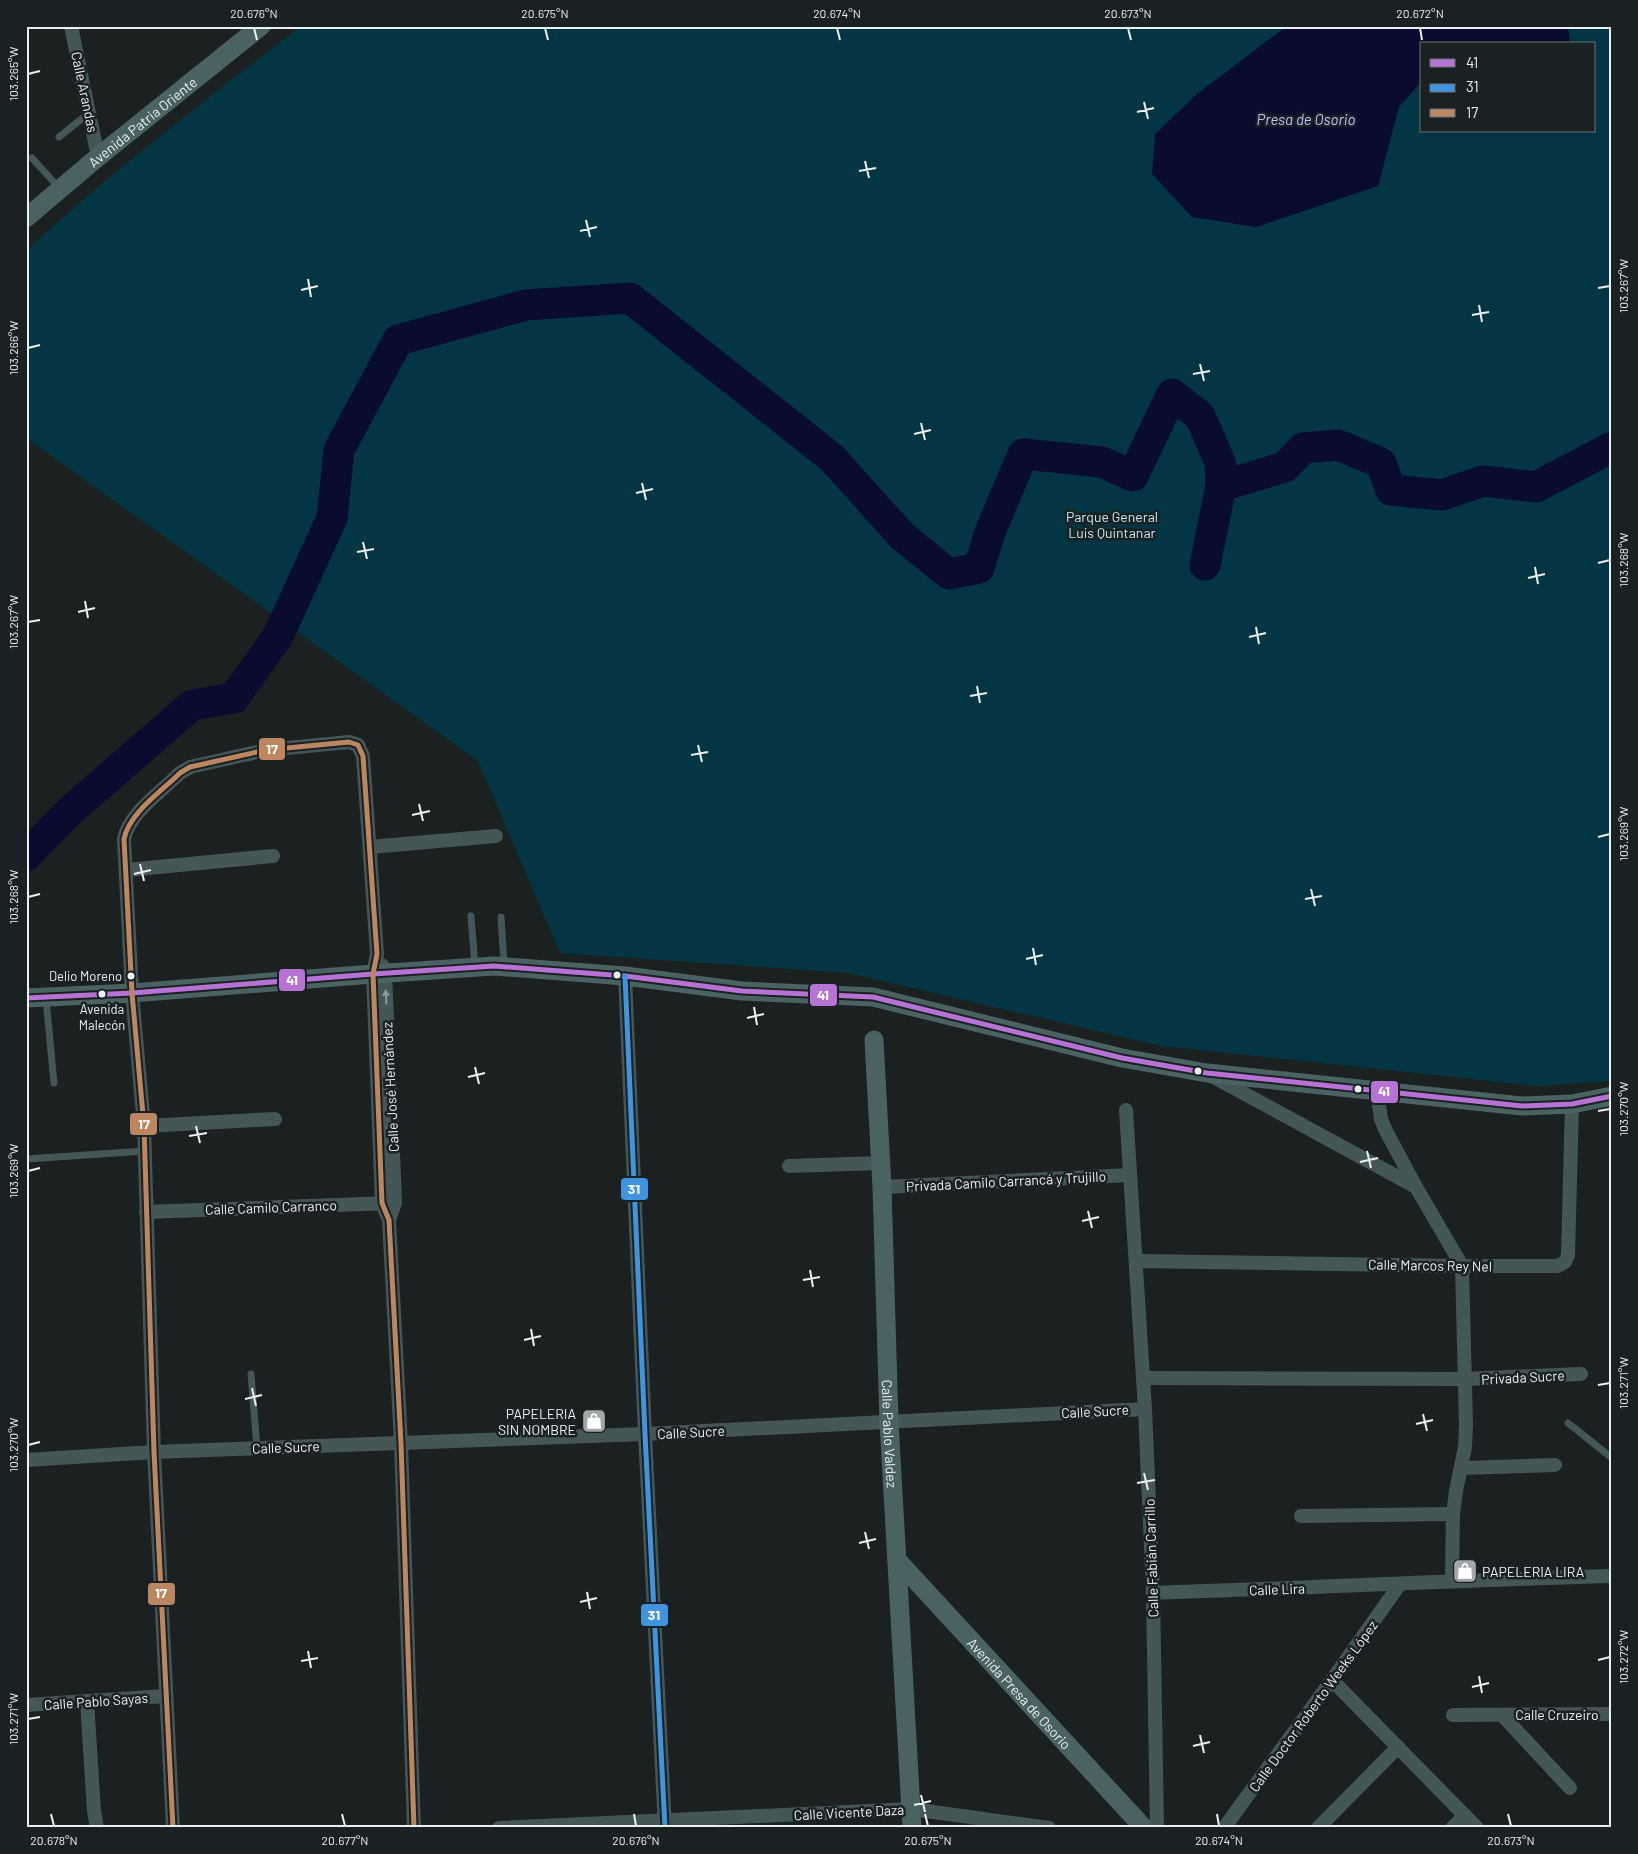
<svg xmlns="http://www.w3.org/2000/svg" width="1638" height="1854" font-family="Barlow,sans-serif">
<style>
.green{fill:#043543;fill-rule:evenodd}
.water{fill:#090b2f}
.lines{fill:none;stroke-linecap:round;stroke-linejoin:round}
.river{stroke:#090b2f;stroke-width:31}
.lane{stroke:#455657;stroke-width:7}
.street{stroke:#455657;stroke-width:14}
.secondary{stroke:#4b6263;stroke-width:19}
.bus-1-casing{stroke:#192123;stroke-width:9}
.bus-2-casing{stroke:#192123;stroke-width:9}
.bus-3-casing{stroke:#192123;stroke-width:9}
.bus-1{stroke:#b673d3;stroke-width:5}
.bus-2{stroke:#4094de;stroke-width:5}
.bus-3{stroke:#bb8660;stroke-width:5}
.oneway{fill:#8f9b9c}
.ticks{fill:none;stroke:#eaeff0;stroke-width:2}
.bus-dot{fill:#eaeff0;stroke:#192123;stroke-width:2}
.labels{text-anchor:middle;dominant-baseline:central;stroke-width:5;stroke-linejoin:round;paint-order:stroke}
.bus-label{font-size:13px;fill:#eaeff0;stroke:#192123;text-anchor:end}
.street-label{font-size:14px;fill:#eaeff0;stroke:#192123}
.park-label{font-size:14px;fill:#c4e8f6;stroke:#192123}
.poi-label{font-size:14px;fill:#eaeff0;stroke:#192123;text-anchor:end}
.water-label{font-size:15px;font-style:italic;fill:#b5c4ff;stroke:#192123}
.line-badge{stroke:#192123;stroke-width:2}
.badge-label{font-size:14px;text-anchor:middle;font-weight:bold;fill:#fff}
.neatline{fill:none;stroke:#eaeff0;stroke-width:2}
.ticks-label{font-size:12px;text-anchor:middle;fill:#eaeff0}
</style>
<rect width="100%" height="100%" fill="#1b2021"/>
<path class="green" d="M301 26H1612V1081L1538 1086 1161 1046 848 973 560 953 478 761 26 438V251C113 170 207 99 301 26ZM1422 44H1594V131H1422Z"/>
<polygon class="water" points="1287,26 1568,26 1570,43 1422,44 1422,81 1399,107 1378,186 1256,227 1192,217 1152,174 1155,134 1196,95"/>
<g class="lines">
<g class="river">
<polyline points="1205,565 1221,486 1285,467 1303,448 1338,445 1381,463 1391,490 1442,495 1483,481 1536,487 1612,447"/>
<polyline points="26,856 70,811 192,705 234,698 278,636 332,518 339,450 398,340 526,305 630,298 832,458 902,536 949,574 979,568 990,532 1023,454 1102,462 1133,476 1172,394 1200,416 1220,462 1221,486"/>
</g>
<g class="lane">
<polyline points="59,137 89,113"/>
<polyline points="32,158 60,189"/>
<polyline points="471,916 475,967"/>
<polyline points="501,917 504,964"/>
<polyline points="46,999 54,1083"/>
<polyline points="27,1159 145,1151"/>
<polyline points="251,1374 257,1448"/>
<polyline points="1568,1423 1612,1458"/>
</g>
<g class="street">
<polyline points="71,26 98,157"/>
<polyline points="370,847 496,836"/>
<polyline points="127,870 273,856"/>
<polyline points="382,965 385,973 394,1176 395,1203 389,1220"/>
<polyline points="625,976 645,1434 665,1828"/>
<polyline points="1212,1076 1416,1187"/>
<polyline points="1379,1092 1379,1105 1381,1119 1386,1131 1416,1187 1462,1266 1466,1426 1465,1447 1456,1491 1453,1514 1452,1580"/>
<polyline points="1126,1110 1145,1409 1153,1593 1157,1828"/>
<polyline points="144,1126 275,1119"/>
<polyline points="789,1166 881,1163"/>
<polyline points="882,1187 1130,1175"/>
<polyline points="146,1212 390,1203"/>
<polyline points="1136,1261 1462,1266 1558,1266 1565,1262 1568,1255 1572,1104"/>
<polyline points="1143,1378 1464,1379 1581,1374"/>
<polyline points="26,1460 154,1452 645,1434 1145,1409"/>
<polyline points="1462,1468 1555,1465"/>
<polyline points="1301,1516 1453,1514"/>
<path d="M1153 1593C1306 1588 1459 1580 1612 1576"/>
<polyline points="1332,1680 1477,1828"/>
<polyline points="87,1701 94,1811 97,1828"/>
<polyline points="26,1705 166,1696"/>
<polyline points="1453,1715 1612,1714"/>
<polyline points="1502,1715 1570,1788"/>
<path d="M173 1828 154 1452 144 1126 132 993 124 839C129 813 161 792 180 773L190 767 266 750 349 742 358 745 363 756 377 954 373 974 382 1203 389 1220 401 1443 414 1828"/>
<polyline points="499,1828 912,1809 1049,1828"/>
<polyline points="1224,1828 1332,1680 1400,1584"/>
<polyline points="1318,1828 1398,1747"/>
<polyline points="1452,1828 1465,1815"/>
</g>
<g class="secondary">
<path id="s1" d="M26 218 98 157 261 26"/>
<polyline points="26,998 132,993 373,974 494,966 625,976 742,991 873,997 1122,1058 1207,1073 1522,1106 1572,1104 1612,1096"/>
<path id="s2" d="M874 1040 882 1187 889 1422 912 1828"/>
<path id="s3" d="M897 1560 1144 1828"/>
</g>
<defs>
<polyline id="bus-1" points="26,998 132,993 373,974 494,966 625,976 742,991 873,997 1122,1058 1207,1073 1522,1106 1572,1104 1612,1096"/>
<polyline id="bus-2" points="625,976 645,1434 665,1828"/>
<path id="bus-3" d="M173 1828 154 1452 144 1126 132 993 124 839C129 813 161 792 180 773L190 767 266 750 349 742 358 745 363 756 377 954 373 974 382 1203 389 1220 401 1443 414 1828"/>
</defs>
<use href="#bus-1" class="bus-1-casing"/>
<use href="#bus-2" class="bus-2-casing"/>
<use href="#bus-3" class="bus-3-casing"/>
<use href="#bus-1" class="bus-1"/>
<use href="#bus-2" class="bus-2"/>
<use href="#bus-3" class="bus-3"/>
</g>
<defs><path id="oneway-solid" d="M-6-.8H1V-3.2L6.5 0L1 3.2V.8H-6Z" transform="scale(1.25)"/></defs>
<use class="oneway" href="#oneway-solid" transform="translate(386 997) rotate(-93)"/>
<path class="ticks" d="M254 28 257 40M545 28 548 40M837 28 840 40M1128 28 1131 40M1420 28 1422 40M28 74 40 71M1144 102 1148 119M1137 112 1154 108M865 161 869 178M859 171 876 168M586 220 590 237M580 231 597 227M308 279 311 297M1598 288 1610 286M301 290 318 286M1479 305 1482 322M1472 315 1489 312M28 348 40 345M1200 364 1204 381M1193 374 1210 371M921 423 925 440M914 434 931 430M642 483 646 500M636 493 653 489M363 542 367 559M357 552 374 549M1598 563 1610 560M1535 567 1538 584M1528 578 1545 574M85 601 88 618M78 612 95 608M28 622 40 620M1256 627 1259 644M1249 637 1266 633M977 686 980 703M970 696 987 693M698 745 702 762M691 755 708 752M419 804 423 821M412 815 430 811M1598 837 1610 834M140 864 144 881M134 874 151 870M1311 889 1315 906M28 897 40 894M1305 899 1322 896M1033 948 1036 965M1026 959 1043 955M754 1007 757 1025M747 1018 764 1014M475 1067 479 1084M468 1077 485 1073M1598 1111 1610 1109M196 1126 200 1143M189 1136 207 1133M1367 1151 1371 1168M1360 1162 1378 1158M28 1171 40 1168M1088 1211 1092 1228M1082 1221 1099 1217M810 1270 813 1287M803 1280 820 1277M531 1329 534 1346M524 1340 541 1336M1598 1385 1610 1383M252 1388 256 1406M245 1399 262 1395M1423 1414 1427 1431M1416 1424 1433 1420M28 1445 40 1442M1144 1473 1148 1490M1137 1483 1155 1480M865 1532 869 1549M859 1543 876 1539M587 1592 590 1609M580 1602 597 1598M308 1651 311 1668M1598 1660 1610 1657M301 1661 318 1658M1479 1676 1482 1693M1472 1687 1489 1683M28 1719 40 1717M1200 1735 1204 1753M1193 1746 1210 1742M921 1795 925 1812M914 1805 931 1801M51 1814 54 1826M342 1814 345 1826M634 1814 636 1826M925 1814 928 1826M1217 1814 1219 1826M1508 1814 1511 1826"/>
<defs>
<symbol id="shop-square" viewBox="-11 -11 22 22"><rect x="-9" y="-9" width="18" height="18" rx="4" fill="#a2a7a8" stroke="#192123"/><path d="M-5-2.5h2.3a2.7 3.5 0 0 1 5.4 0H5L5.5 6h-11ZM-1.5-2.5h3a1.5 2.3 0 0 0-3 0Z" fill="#fff"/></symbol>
</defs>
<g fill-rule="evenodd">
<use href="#shop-square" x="580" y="1407" width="28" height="28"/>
<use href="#shop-square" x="1451" y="1557" width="28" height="28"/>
</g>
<g class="bus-dot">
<circle cx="617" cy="975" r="4.5"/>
<circle cx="131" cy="976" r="4.5"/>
<circle cx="102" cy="994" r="4.5"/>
<circle cx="1198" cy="1071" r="4.5"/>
<circle cx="1358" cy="1089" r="4.5"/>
</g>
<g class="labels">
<g class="bus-label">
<text x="122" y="976">Delio Moreno</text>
<text x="102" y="1009" text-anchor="middle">Avenida<tspan x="102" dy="16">Malecón</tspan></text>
</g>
<g class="street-label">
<text transform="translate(85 92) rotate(78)">Calle Arandas</text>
<text stroke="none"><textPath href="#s1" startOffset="151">Avenida Patria Oriente</textPath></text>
<text transform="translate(390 1087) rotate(-93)">Calle José Hernández</text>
<text transform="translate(1006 1181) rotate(-3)">Privada Camilo Carrancá y Trujillo</text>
<text transform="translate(271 1207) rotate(-2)">Calle Camilo Carranco</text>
<text transform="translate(1430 1265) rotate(1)">Calle Marcos Rey Nel</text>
<text transform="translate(1523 1377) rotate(-3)">Privada Sucre</text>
<text transform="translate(1095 1411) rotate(-3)">Calle Sucre</text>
<text transform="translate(691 1432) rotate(-3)">Calle Sucre</text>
<text stroke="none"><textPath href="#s2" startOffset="394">Calle Pablo Valdez</textPath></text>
<text transform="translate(286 1447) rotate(-2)">Calle Sucre</text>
<text transform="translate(1151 1558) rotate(-92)">Calle Fabián Carrillo</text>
<text transform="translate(1277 1589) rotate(-2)">Calle Lira</text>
<text stroke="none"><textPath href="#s3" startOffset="181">Avenida Presa de Osorio</textPath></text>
<text transform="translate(96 1701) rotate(-4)">Calle Pablo Sayas</text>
<text transform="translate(1313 1706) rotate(-54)">Calle Doctor Roberto Weeks López</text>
<text x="1557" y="1714">Calle Cruzeiro</text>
<text transform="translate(849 1812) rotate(-3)">Calle Vicente Daza</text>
</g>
<g class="park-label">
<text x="1112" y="516">Parque General<tspan x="1112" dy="16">Luis Quintanar</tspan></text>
</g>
<g class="poi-label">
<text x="576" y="1413">PAPELERIA<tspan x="576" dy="16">SIN NOMBRE</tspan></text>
<text x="1482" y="1571" text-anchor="start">PAPELERIA LIRA</text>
</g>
<g class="water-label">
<text x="1306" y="119">Presa de Osorio</text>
</g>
</g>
<g class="line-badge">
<rect x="258" y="737" width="28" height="24" rx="5" fill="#bb8660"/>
<rect x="278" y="968" width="28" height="24" rx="5" fill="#b673d3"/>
<rect x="809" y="983" width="29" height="24" rx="5" fill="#b673d3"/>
<rect x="1370" y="1080" width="29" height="24" rx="5" fill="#b673d3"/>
<rect x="129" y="1112" width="29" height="24" rx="5" fill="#bb8660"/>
<rect x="620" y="1177" width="29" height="24" rx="5" fill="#4094de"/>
<rect x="147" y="1582" width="29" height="24" rx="5" fill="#bb8660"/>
<rect x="640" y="1603" width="29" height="24" rx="5" fill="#4094de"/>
</g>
<g class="badge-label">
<text x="272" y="754">17</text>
<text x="292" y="985">41</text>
<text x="823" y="1000">41</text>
<text x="1384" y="1096">41</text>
<text x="144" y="1129">17</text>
<text x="634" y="1194">31</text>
<text x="161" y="1598">17</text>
<text x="654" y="1620">31</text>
</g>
<rect width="1638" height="1854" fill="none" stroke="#192123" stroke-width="55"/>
<rect x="1420" y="42" width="175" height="90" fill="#192123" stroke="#6d7375"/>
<rect x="1430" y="59" width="25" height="8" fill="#b673d3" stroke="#6d7375"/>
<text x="1466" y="68" font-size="15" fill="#eaeff0">41</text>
<rect x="1430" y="84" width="25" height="8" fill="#4094de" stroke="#6d7375"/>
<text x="1466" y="92" font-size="15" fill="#eaeff0">31</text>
<rect x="1430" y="109" width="25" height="8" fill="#bb8660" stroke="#6d7375"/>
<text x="1466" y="118" font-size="15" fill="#eaeff0">17</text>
<rect x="28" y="28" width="1582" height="1798" class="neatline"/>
<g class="ticks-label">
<text x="254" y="18">20.676°N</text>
<text x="545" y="18">20.675°N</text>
<text x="837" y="18">20.674°N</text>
<text x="1128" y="18">20.673°N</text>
<text x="1420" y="18">20.672°N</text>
<text transform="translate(14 74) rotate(-90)" y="4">103.265°W</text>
<text transform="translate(1624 286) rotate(-90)" y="4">103.267°W</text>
<text transform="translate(14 348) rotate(-90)" y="4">103.266°W</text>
<text transform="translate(1624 560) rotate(-90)" y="4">103.268°W</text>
<text transform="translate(14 622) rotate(-90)" y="4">103.267°W</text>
<text transform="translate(1624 834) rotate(-90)" y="4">103.269°W</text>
<text transform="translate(14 897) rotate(-90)" y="4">103.268°W</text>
<text transform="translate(1624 1109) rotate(-90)" y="4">103.270°W</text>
<text transform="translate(14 1171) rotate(-90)" y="4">103.269°W</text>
<text transform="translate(1624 1383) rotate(-90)" y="4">103.271°W</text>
<text transform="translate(14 1445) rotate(-90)" y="4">103.270°W</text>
<text transform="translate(1624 1657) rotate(-90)" y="4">103.272°W</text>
<text transform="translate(14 1719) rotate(-90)" y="4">103.271°W</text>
<text x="54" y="1845">20.678°N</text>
<text x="345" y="1845">20.677°N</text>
<text x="636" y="1845">20.676°N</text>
<text x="928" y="1845">20.675°N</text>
<text x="1219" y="1845">20.674°N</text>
<text x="1511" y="1845">20.673°N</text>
</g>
</svg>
